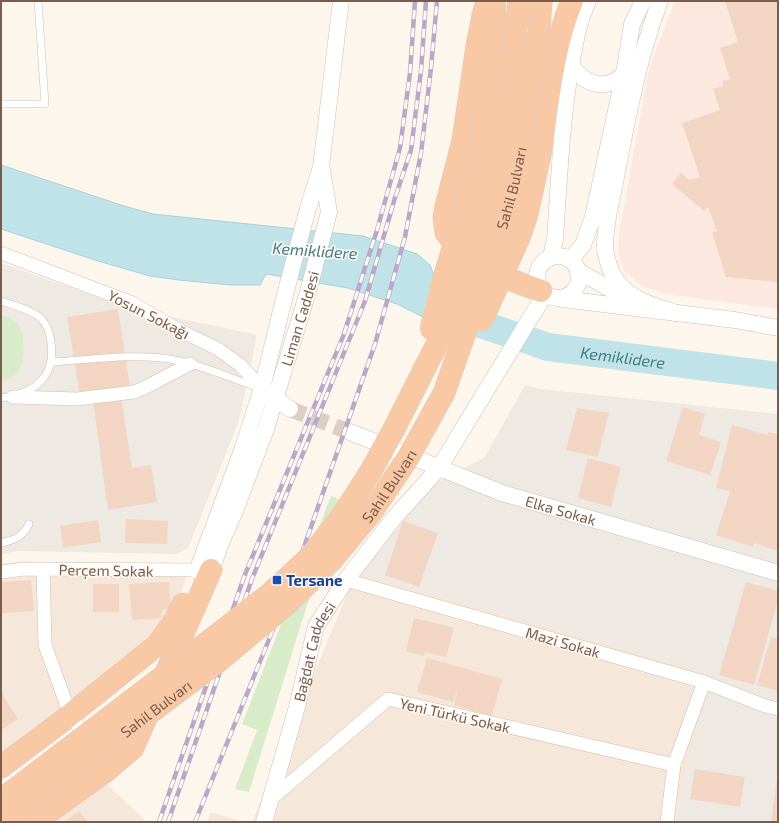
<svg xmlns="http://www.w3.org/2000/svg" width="779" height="823" font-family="'Exo 2',sans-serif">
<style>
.residential{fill:#f5e8da}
.commercial{fill:#fde8e0}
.industrial{fill:#efe9e4}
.green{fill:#d8ecc9}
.water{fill:#bfe3e8;stroke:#a5d3da}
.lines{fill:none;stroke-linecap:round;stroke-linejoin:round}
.river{stroke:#bfe3e8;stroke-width:28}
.building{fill:#f3d5c3}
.tertiary-tunnel{stroke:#dcd0c4;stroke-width:16;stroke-dasharray:16 8;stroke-linecap:butt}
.service-casing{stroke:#d1beb0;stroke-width:8}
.minor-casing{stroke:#d1beb0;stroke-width:14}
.tertiary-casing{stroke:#d1beb0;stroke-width:17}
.trunk-casing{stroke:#dad1cd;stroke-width:23}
.service{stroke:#fff;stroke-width:7}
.minor{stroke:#fff;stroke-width:13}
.tertiary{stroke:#fff;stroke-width:16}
.trunk{stroke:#f9c8a4;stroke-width:22}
.rail-casing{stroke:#b9a8c9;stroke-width:4.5}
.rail{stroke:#fffaf3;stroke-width:3;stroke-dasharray:9;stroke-linecap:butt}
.trunk-bridge-casing{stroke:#dad1cd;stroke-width:23;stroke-linecap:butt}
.trunk-bridge{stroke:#f9c8a4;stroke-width:22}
.transit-dot{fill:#1a4fb4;stroke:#fffaf3;stroke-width:1.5}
.labels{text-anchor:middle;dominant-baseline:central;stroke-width:3;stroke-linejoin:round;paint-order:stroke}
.street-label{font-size:15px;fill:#7a5c4d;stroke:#fffaf3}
.transit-label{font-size:15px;font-weight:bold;fill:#164399;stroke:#fffaf3;text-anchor:start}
.water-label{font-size:16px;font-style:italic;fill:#437c86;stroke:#fffaf3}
</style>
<rect width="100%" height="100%" fill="#fdf6ec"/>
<g class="residential">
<polygon points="25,561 51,563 189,564 184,585 171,617 149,642 58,713 1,754 1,564"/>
<polygon points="360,572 711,673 675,821 683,822 252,822 348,592"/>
<polygon points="106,783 144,819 142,822 43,822"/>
<polygon points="211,812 243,822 207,822"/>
</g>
<polygon class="commercial" points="675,1 778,1 778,309 666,294 641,286 624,271 618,252 620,228 649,69"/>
<g class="industrial">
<polygon points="1,263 126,307 257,335 239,421 188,548 177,554 18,551 1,554"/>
<polygon points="525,385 541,389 778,414 778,822 675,821 710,673 360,572 397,521 433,484 484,458"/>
</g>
<g class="green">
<path d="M1 315 9 318 20 326C26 345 27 378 1 381Z"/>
<polygon points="331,496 341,500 297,637 249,792 235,789 257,730 242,724"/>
</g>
<polygon class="water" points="1,165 124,206 153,214 363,236 417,254 430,265 438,286 425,318 397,304 348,288 266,274 260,285 231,285 179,280 150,276 98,261 1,229"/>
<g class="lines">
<path class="river" id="s1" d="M455 312 478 323 548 347 778 376"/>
</g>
<g class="building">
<polygon points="725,1 778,1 778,282 726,277 712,232 717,231 708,207 704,211 672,184 681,173 689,180 700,177 682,123 720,110 713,89 723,86 722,81 730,79 720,48 738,42"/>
<polygon points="118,309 130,388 80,396 67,317"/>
<polygon points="121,397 132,468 151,465 157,502 108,510 93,401"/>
<polygon points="683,407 705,414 699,435 721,442 710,475 666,461"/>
<polygon points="577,408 609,413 598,457 566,450"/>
<polygon points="732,425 768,435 768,432 778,434 778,551 754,543 753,547 716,535 730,491 716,488"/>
<polygon points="588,458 621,467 611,507 578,498"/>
<polygon points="126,519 168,521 167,544 125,543"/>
<polygon points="98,520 101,542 63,548 60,526"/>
<polygon points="403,521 438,533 419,587 385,575"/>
<polygon points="31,580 34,611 1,613 1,582"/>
<polygon points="169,582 171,609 162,610 161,618 132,620 129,584"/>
<polygon points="746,582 778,591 778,600 754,685 719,675"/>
<rect x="93" y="584" width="26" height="28"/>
<polygon points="414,618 454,628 446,657 425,652 424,656 406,651"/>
<polygon points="771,637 778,639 778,691 757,685"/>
<polygon points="427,658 502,679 492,716 454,705 458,688 453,702 417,692"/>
<polygon points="1,692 18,719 1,730"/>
<polygon points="695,769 745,777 740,807 690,799"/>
<polygon points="777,779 778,822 771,822"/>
<polygon points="79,811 88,822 65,822"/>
</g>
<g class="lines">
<polyline class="tertiary-tunnel" points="290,409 350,432"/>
<defs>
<g id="service">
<polyline points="1,104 45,104 38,1"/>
<path d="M1 301C14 305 27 308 38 316 46 322 50 333 51 343 56 378 33 394 1 398"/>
<path d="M52 362C90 360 131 353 169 359 197 363 230 378 257 387"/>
<path d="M1 543C14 540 23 537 29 524"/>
</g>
<g id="minor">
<polyline points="1,253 130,302 177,329 218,349 240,365 262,388"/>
<polyline points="13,397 77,399 134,392 144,388 190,364"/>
<polyline points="43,569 45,645 70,714 88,742"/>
<polyline points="1,572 24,569 207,570"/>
<polyline points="346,580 704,682 765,706 778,709"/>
<polyline points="270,800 388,699 674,765"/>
<polyline points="667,822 674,765 704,682"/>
</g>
<g id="tertiary">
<path d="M660 1C639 56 627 119 616 177 612 199 605 223 605 246 605 255 609 266 613 275 626 299 652 305 676 313"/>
<path d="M571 65C585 85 605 92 624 74"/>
<circle cx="558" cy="277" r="21"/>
<path d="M551 257 555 239C559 183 561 127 570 72 574 48 578 23 588 1"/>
<polyline points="570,260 583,245 593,217 624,74 632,24 643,1"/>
<polyline points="578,271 628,299"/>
<polyline points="562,299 735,320 778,328"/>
<polyline points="267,392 290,409"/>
<path id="s2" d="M350 432 502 493 778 573"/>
<path id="s3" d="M211 570 223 538 235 511 266 429 308 292 329 212 322 170"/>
<polyline points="197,571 243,448 262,388 286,291 308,208 321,167 341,1"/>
<path id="s4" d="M264 822 297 707 316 626 346 580 393 519 439 468 545 294"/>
</g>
<g id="trunk">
<polyline points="487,1 483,15 477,46 463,140 446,206 444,218 446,233 464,254 495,274 541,291"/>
<polyline points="486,107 494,45 495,6"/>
<path d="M540 155C548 104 552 49 572 1"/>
<polyline points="1,767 61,722 157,645 175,620 183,604"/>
<polyline points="35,822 106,771 133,748 211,570"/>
</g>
</defs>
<use href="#service" class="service-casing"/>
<use href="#minor" class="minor-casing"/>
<use href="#tertiary" class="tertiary-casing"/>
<use href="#trunk" class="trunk-casing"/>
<use href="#service" class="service"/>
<use href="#minor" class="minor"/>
<use href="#tertiary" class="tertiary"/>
<use href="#trunk" class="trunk"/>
<defs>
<g id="rail">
<polyline points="159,822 244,577 344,334 377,230 400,148 410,73 415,1"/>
<polyline points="168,822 252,579 365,301 394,201 411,150 421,71 426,1"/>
<polyline points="195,822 289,590 375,344 405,237 421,153 431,68 437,1"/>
</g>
</defs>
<use href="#rail" class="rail-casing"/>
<use href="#rail" class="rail"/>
<defs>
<g id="trunk-bridge">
<polyline points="482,320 519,238 527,214 540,155"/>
<polyline points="431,329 445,274 477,170 486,107"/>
<polyline points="1,800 186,659 271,593 311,556 344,513 371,471 394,429 438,342 469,267 486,212 499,160 510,89 519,1"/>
<path id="s5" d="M5 822 220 660 287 604 332 560 371 513 408 458 444 393 466 330 484 275 500 232 513 186 529 105 539 32 541 1"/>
</g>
</defs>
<use href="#trunk-bridge" class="trunk-bridge-casing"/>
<use href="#trunk-bridge" class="trunk-bridge"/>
</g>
<rect class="transit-dot" x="272" y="575" width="10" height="10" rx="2"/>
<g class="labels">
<g class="street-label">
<text stroke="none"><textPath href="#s5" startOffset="837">Sahil Bulvarı</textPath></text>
<text transform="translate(149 314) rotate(27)">Yosun Sokağı</text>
<text stroke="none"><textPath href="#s3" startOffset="267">Liman Caddesi</textPath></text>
<text stroke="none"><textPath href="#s5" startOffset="513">Sahil Bulvarı</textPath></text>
<text stroke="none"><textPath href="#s2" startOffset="225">Elka Sokak</textPath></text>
<text transform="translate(106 570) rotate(1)">Perçem Sokak</text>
<text transform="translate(563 642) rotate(16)">Mazi Sokak</text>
<text stroke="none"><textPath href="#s4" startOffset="178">Bağdat Caddesi</textPath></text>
<text stroke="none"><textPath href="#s5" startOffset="189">Sahil Bulvarı</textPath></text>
<text transform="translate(455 715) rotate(13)">Yeni Türkü Sokak</text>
</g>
<g class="transit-label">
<text x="286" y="580">Tersane</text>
</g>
<g class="water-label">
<text transform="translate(315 250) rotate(4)">Kemiklidere</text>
<text stroke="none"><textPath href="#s1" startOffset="175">Kemiklidere</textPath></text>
</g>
</g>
<rect width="779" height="823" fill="none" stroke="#7a5c4d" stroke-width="4"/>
</svg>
